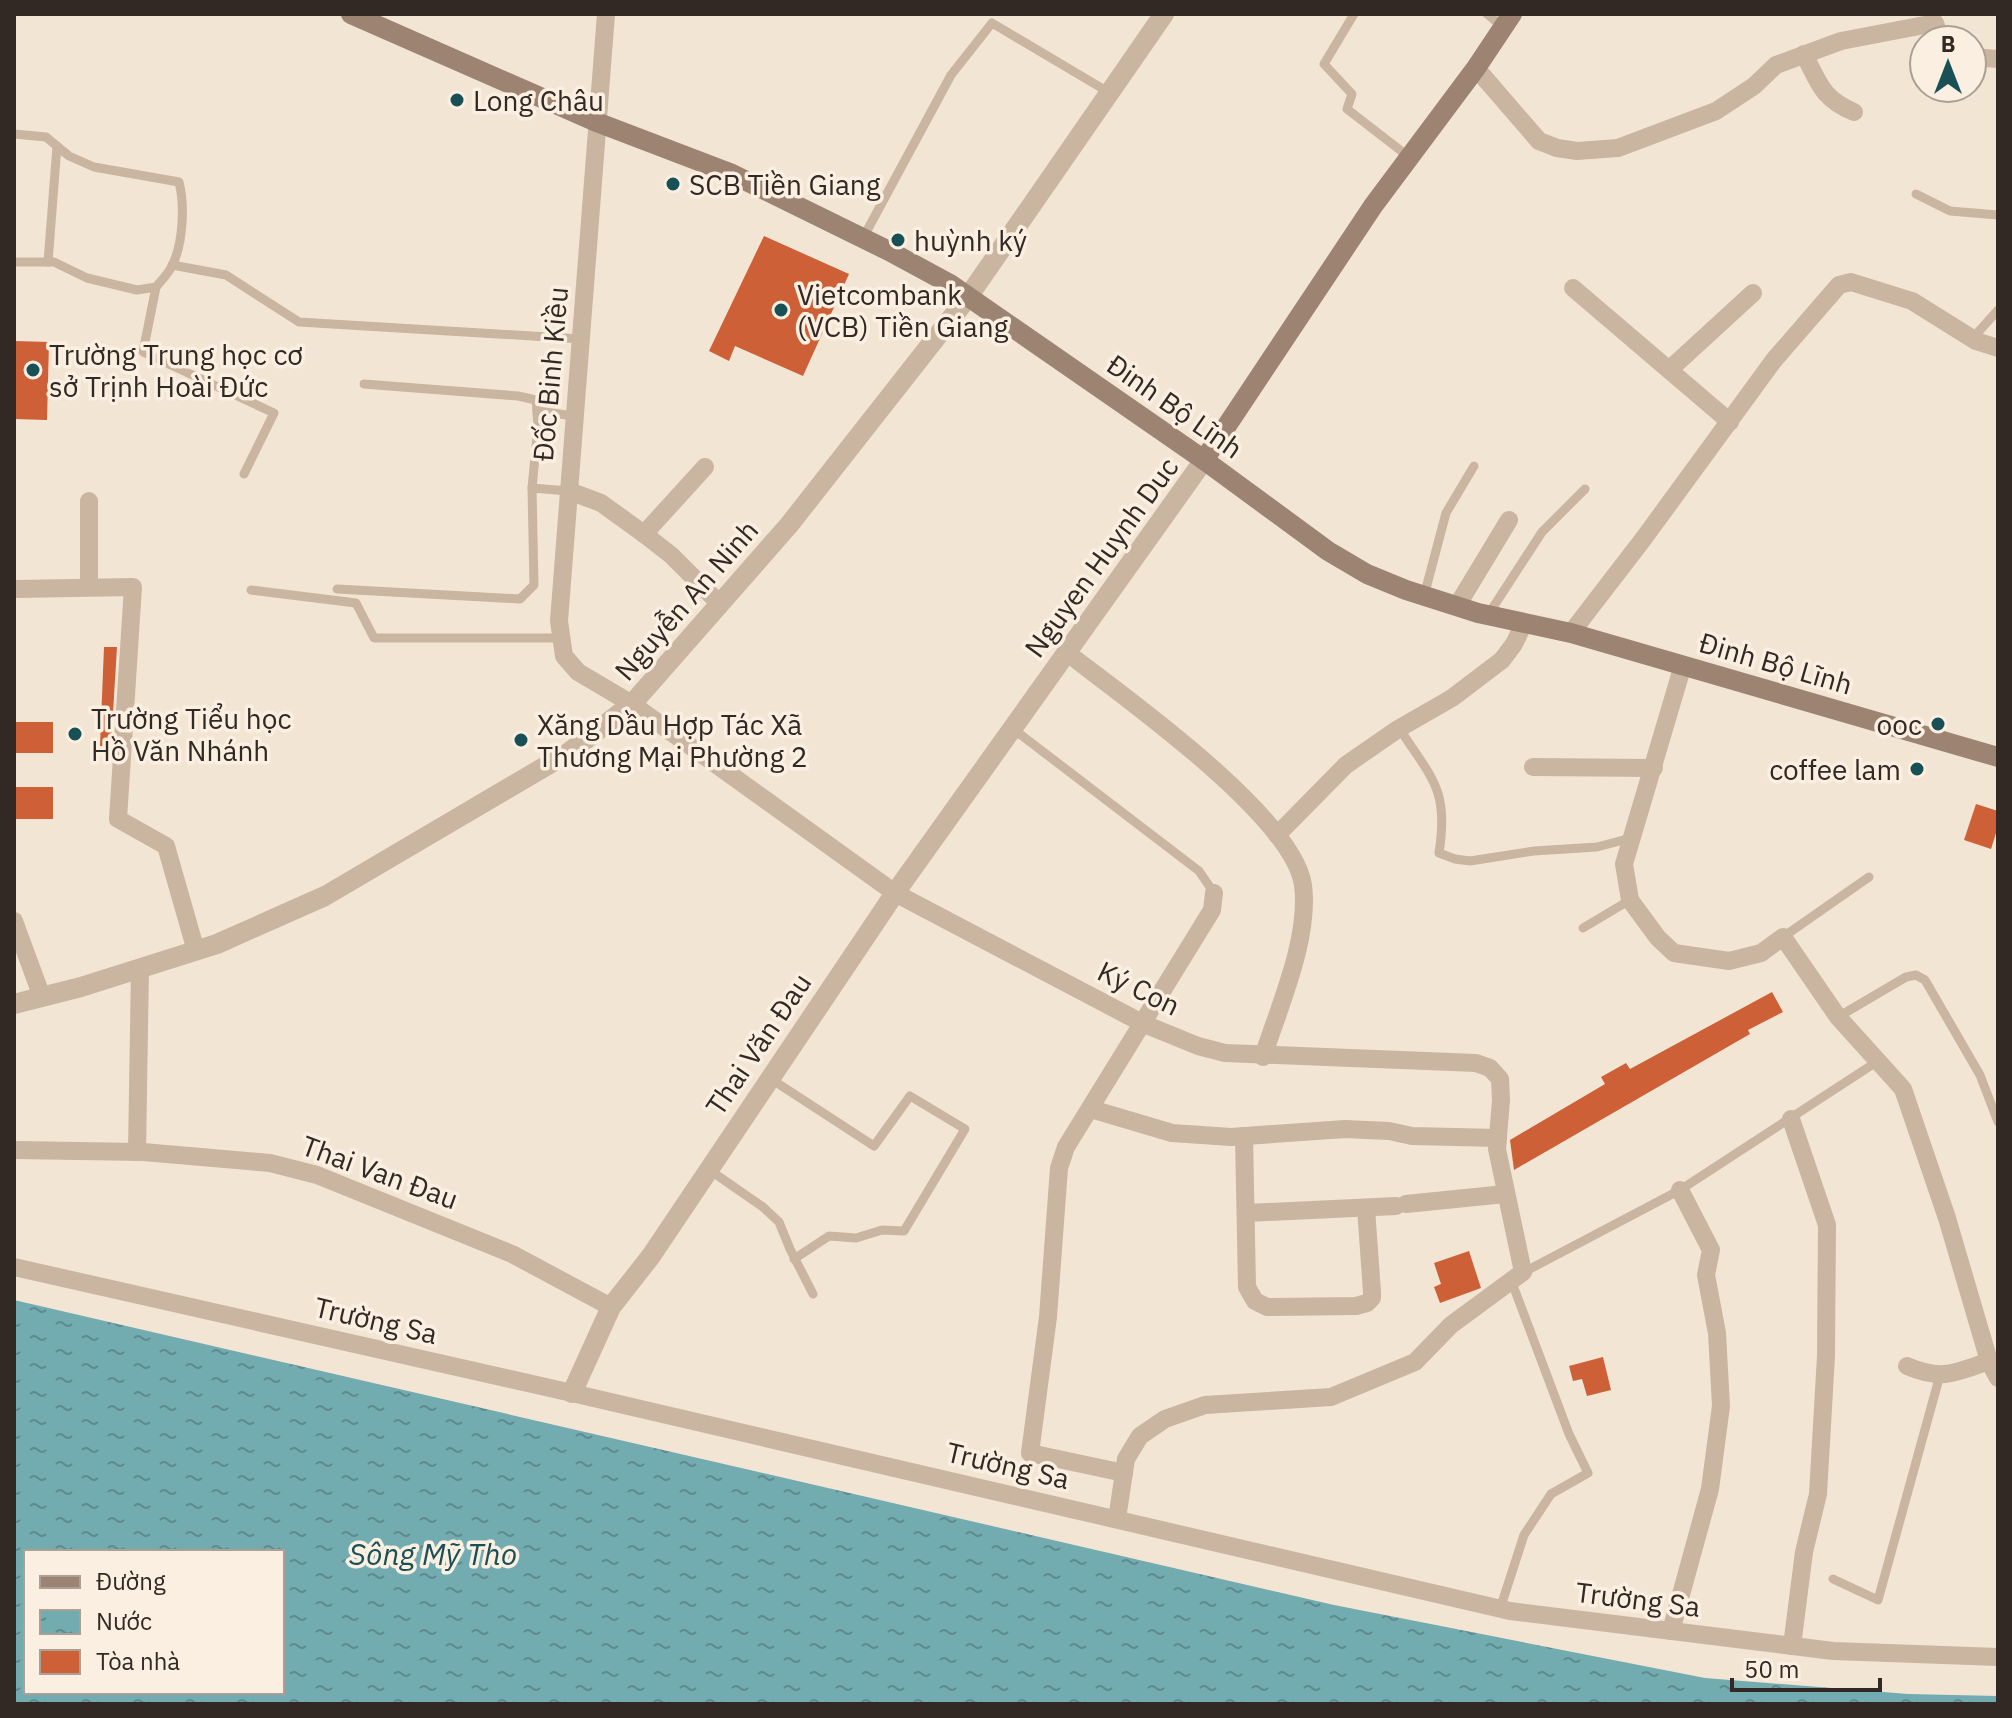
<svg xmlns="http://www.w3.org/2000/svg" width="2012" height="1718" font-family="'IBM Plex Sans',sans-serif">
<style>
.water{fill:url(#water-ripples);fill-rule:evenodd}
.building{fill:#cd6037}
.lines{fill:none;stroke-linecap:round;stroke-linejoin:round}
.service{stroke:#cab5a0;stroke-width:9}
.minor{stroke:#cab5a0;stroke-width:18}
.tertiary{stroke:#cab5a0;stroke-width:20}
.secondary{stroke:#9d8372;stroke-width:20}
.poi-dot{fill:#185056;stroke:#faefe0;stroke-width:3}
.labels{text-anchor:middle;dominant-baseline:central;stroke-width:7;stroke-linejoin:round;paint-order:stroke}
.poi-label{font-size:28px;fill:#332924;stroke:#faefe0;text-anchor:start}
.street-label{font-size:28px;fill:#332924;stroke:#faefe0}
.water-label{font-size:30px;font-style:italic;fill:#185056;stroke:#faefe0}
</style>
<defs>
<pattern id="water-ripples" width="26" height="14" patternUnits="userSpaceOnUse" patternTransform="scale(2)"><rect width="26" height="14" fill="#72abb0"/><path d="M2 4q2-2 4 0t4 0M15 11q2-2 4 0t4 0" fill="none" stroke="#5e8b8f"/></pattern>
</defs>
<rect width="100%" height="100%" fill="#f2e5d4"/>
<path class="water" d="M14 1300 1334 1605 1705 1678 1908 1694 1998 1696V1704H14ZM26 1552H282V1692H26Z"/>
<g class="building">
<polygon points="764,236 849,274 803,376 735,346 729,361 709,351"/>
<polygon points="14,341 49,342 47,420 14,419"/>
<polygon points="104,647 117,647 111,746 100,746"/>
<rect x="14" y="722" width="39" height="31"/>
<rect x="14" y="787" width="39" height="32"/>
<polygon points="1976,804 1998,811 1998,827 1991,849 1964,840"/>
<polygon points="1772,992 1783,1012 1748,1030 1750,1034 1514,1170 1510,1140 1605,1084 1601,1077 1626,1063 1630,1069"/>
<polygon points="1469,1251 1481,1288 1440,1303 1434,1287 1441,1284 1434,1263"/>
<polygon points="1603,1357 1611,1390 1587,1396 1582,1379 1573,1381 1569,1366"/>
</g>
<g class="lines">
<g class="service">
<polyline points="1354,14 1324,64 1352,94 1347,109 1409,157"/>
<polyline points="1487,14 1503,27"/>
<path d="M14 134 46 137 69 156 94 167 179 182C185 206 183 244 172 266 168 274 161 281 156 287L137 290 87 278 54 262H14"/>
<polyline points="1916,194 1950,211 1998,215"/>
<polyline points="863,238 951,75 992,23 1110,93"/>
<polyline points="48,262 57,146"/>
<polyline points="172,265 226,275 299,322 581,339"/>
<polyline points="156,287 143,352 274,413 244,474"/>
<polyline points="1972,339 1998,310"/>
<polyline points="537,411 574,416"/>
<polyline points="532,488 569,491"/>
<polyline points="337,589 520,599 534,585 532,488 538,426 536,400 518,396 364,384"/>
<polyline points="251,590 356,603 374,638 562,638"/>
<polyline points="1424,596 1446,513 1474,466"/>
<polyline points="1488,615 1542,532 1585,489"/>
<polyline points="1012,728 1199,871 1214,893"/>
<path d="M1399 728C1432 779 1449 789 1439 853L1455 859 1470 861 1534 851 1597 847 1631 838"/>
<polyline points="1583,928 1630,900"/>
<polyline points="1783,937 1869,877"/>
<polyline points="1838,1017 1906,977 1916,975 1925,980 1980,1075 1998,1122"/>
<polyline points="771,1079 874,1146 910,1096 965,1129 904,1231 882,1230 856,1238 829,1236 794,1259"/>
<polyline points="708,1169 763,1207 779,1222 790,1249 813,1294"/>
<polyline points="1524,1272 1680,1190 1878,1061"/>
<polyline points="1833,1579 1878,1600 1940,1375"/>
<polyline points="1500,1609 1524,1535 1551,1494 1588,1473 1569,1434 1511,1280"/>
</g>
<g class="minor">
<polyline points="606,14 559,621 564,656 578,672 632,704 895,893 1144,1024 1198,1046 1225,1053 1476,1063 1490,1068 1500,1079 1501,1100 1497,1149 1523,1272 1451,1325 1415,1362 1331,1397 1205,1405 1165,1419 1140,1436 1126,1459 1117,1519"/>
<path d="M1804 54C1819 83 1822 99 1854 112"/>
<polyline points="1972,57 1998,59"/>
<polyline points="1476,68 1539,141 1557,148 1577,151 1618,148 1716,111 1754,86 1776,65 1841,41 1935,23 1941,40"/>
<polyline points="1573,288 1730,422"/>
<polyline points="1669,370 1753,293"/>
<polyline points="569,491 601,503 644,534 671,555 720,604"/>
<polyline points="644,534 705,467"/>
<polyline points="89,587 89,501"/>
<polyline points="14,589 133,587 118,819 166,846 196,951"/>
<polyline points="1457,606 1509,520"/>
<polyline points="1571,633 1644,538 1774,360 1839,285 1851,282 1912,301 1976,341 1998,348"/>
<path d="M1066 652C1123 696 1293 816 1303 885 1310 938 1279 1007 1263 1057"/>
<polyline points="1683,665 1624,864 1630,900 1658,938 1674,953 1729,961 1761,953 1783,937 1838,1017 1903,1089 1947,1218 1989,1361 1998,1378"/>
<polyline points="1533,767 1654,768"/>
<polyline points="1277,835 1346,765 1398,729 1452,698 1502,660 1514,644 1524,623"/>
<polyline points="14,921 42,997"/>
<polyline points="1091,1109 1172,1133 1231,1137 1345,1129 1389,1131 1412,1136 1498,1138"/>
<polyline points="1791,1119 1827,1225 1826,1356 1818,1494 1804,1552 1792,1646"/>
<polyline points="1244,1136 1247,1287 1255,1301 1267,1307 1356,1306 1367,1303 1372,1298 1372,1292 1366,1208"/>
<polyline points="14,1150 143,1152 270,1163 317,1175 512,1254 611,1307"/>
<polyline points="137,1152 140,968"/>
<polyline points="1406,1204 1505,1194"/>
<polyline points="1247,1213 1396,1206"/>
<polyline points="14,1267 572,1393 1510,1611 1833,1651 1998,1657"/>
<path d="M1907 1366C1942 1381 1955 1373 1989 1361"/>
<polyline points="1124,1473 1030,1453 1048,1317 1059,1168 1066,1147 1212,910 1214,893"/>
<polyline points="1671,1631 1710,1489 1721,1406 1717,1333 1706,1275 1711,1250 1680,1190"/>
</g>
<g class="tertiary">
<polyline points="14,1004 81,987 217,944 325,896 568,753 632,704 789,525 968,297 1164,14"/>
<polyline points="572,1393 611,1307 651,1256 895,893 1204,460"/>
</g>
<g class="secondary">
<polyline points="351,14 599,123 730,173 889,251 950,284 1204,460 1328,551 1367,574 1406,590 1478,613 1571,633 1998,757"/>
<polyline points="1204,460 1373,206 1476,68 1512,14"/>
</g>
</g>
<g class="poi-dot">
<circle cx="457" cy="100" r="8"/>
<circle cx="673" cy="184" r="8"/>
<circle cx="898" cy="240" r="8"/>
<circle cx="781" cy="310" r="8"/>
<circle cx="33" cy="370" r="8"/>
<circle cx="1938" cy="724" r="8"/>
<circle cx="75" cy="734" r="8"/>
<circle cx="521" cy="740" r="8"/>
<circle cx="1917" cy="769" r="8"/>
</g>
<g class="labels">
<g class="poi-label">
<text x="473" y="100">Long Châu</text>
<text x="689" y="184">SCB Tiền Giang</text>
<text x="914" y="240">huỳnh ký</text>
<text x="797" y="294">Vietcombank<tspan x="797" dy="32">(VCB) Tiền Giang</tspan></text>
<text x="49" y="354">Trường Trung học cơ<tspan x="49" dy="32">sở Trịnh Hoài Đức</tspan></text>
<text x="91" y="718">Trường Tiểu học<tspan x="91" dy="32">Hồ Văn Nhánh</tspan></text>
<text x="537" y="724">Xăng Dầu Hợp Tác Xã<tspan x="537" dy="32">Thương Mại Phường 2</tspan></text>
<text x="1922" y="724" text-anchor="end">ooc</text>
<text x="1901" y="769" text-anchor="end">coffee lam</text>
</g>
<g class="street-label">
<text transform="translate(550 374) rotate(-85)">Đốc Binh Kiều</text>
<text transform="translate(1175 406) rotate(35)">Đinh Bộ Lĩnh</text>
<text transform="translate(1101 557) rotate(-54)">Nguyen Huynh Duc</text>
<text transform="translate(686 600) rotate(-49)">Nguyễn An Ninh</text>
<text transform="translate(1776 663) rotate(16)">Đinh Bộ Lĩnh</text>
<text transform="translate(1139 988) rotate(26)">Ký Con</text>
<text transform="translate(758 1044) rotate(-56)">Thai Văn Đau</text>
<text transform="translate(380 1172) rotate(20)">Thai Van Đau</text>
<text transform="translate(376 1320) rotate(13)">Trường Sa</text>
<text transform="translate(1008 1465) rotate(13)">Trường Sa</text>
<text transform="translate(1638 1599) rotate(7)">Trường Sa</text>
</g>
<g class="water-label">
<text x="433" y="1553">Sông Mỹ Tho</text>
</g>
</g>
<rect width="2012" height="1718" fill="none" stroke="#332924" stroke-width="32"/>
<rect x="24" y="1550" width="260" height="144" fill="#faefe0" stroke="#aaa095" stroke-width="2"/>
<rect x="40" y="1576" width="40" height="12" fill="#9d8372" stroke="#aaa095" stroke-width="2"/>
<text x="96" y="1590" font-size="24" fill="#332924">Đường</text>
<rect x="40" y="1610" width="40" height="24" fill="url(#water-ripples)" stroke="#aaa095" stroke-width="2"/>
<text x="96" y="1630" font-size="24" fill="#332924">Nước</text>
<rect x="40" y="1650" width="40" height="24" fill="#cd6037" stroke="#aaa095" stroke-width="2"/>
<text x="96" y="1670" font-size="24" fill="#332924">Tòa nhà</text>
<g transform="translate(1948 64)"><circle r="38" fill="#faefe0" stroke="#aaa095" stroke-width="2"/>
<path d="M0-6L14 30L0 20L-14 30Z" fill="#185056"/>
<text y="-12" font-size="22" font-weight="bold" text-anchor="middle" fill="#332924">B</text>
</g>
<path d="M1732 1678v12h148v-12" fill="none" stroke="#332924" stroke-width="4"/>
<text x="1744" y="1678" font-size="24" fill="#332924" stroke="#faefe0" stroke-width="6" paint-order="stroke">50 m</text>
</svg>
